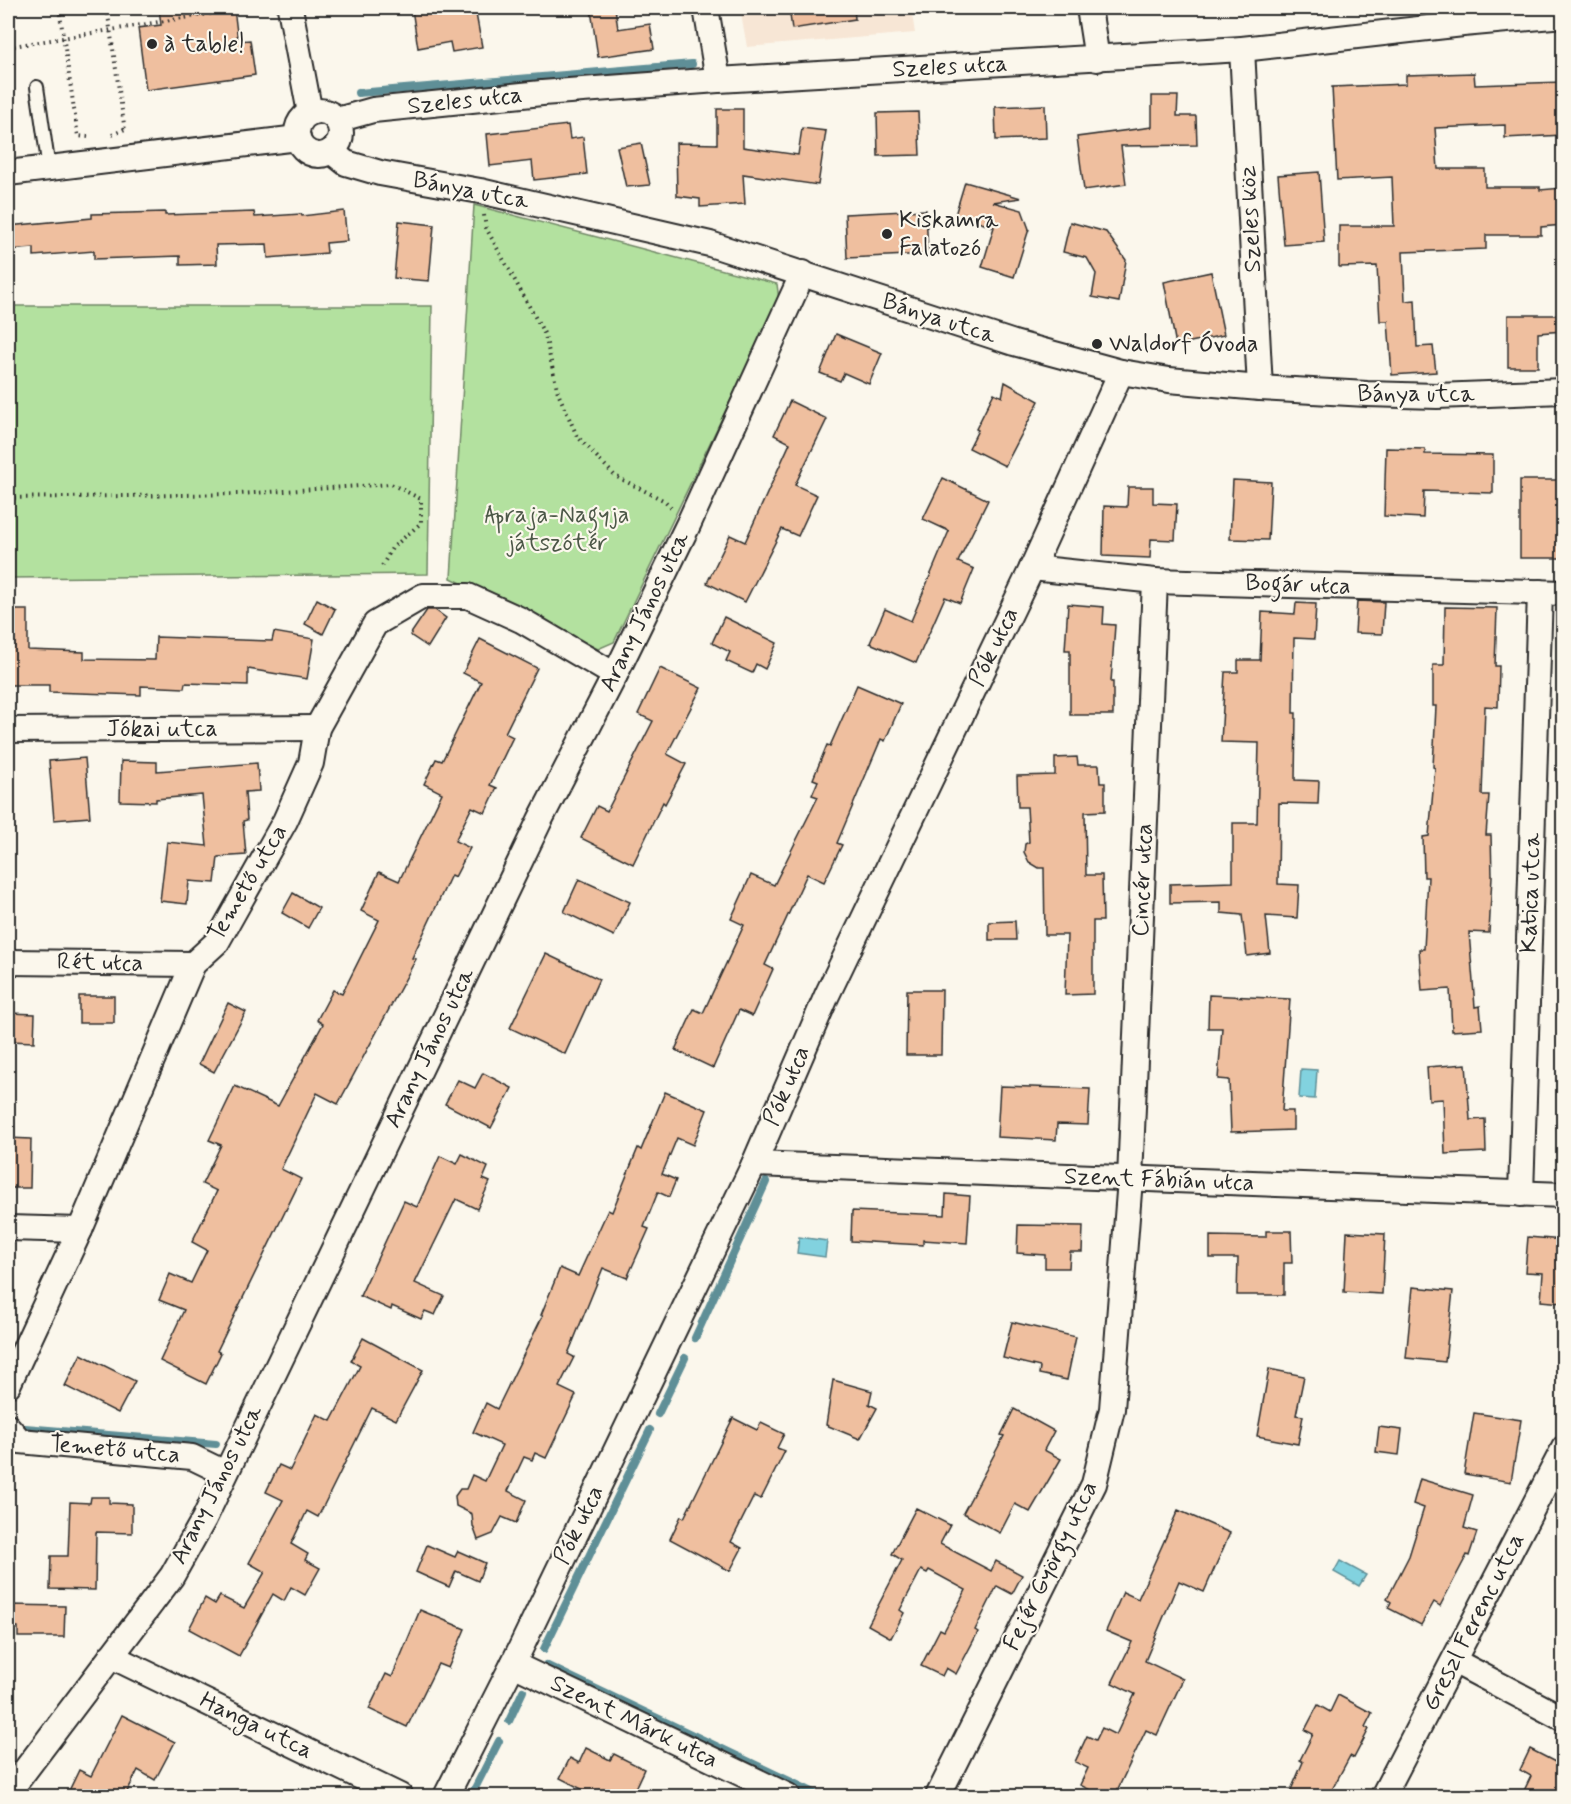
<svg xmlns="http://www.w3.org/2000/svg" width="1571" height="1804" font-family="Mynerve,sans-serif">
<style>
.built{fill:#f7e6d5}
.green{fill:#b3e19f;stroke:#6f8665;stroke-width:1.5}
.water{fill:#82d2df;stroke:#5f8f97;stroke-width:1.5}
.lines{fill:none;stroke-linecap:round;stroke-linejoin:round}
.stream{stroke:#5f8f97;stroke-width:8}
.building{fill:#efbf9f;stroke:#2b2b2b;stroke-width:1.5}
.service-casing{stroke:#2b2b2b;stroke-width:16}
.minor-casing{stroke:#2b2b2b;stroke-width:28}
.path{stroke:#2b2b2b;stroke-width:4;stroke-dasharray:1.5 4.5;stroke-linecap:butt}
.service{stroke:#fbf7ec;stroke-width:12}
.minor{stroke:#fbf7ec;stroke-width:24}
.poi-dot{fill:#2b2b2b;stroke:#fbf7ec;stroke-width:2}
.labels{text-anchor:middle;dominant-baseline:central;stroke-width:4.5;stroke-linejoin:round;paint-order:stroke}
.poi-label{font-size:24px;fill:#2b2b2b;stroke:#fbf7ec;text-anchor:start}
.street-label{font-size:24px;fill:#2b2b2b;stroke:#fbf7ec}
.park-label{font-size:24px;fill:#4d5848;stroke:#fbf7ec}
</style>
<rect width="100%" height="100%" fill="#fbf7ec"/>
<filter id="ink" filterUnits="userSpaceOnUse"><feTurbulence type="fractalNoise" baseFrequency=".0167" numOctaves="2"/><feDisplacementMap in="SourceGraphic" scale="12" xChannelSelector="R" yChannelSelector="G"/><feConvolveMatrix kernelMatrix="1 2 1 2 8 2 1 2 1" color-interpolation-filters="sRGB"/></filter>
<g filter="url(#ink)">
<polygon class="built" points="740,8 911,8 915,33 747,47"/>
<g class="green">
<polygon points="474,205 777,284 779,300 614,642 598,649 451,578"/>
<polygon points="8,268 11,306 432,306 428,574 8,578"/>
</g>
<g class="water">
<polygon points="1301,1069 1317,1070 1315,1099 1299,1098"/>
<polygon points="799,1237 827,1241 825,1257 797,1253"/>
<polygon points="1340,1561 1366,1575 1359,1586 1334,1572"/>
</g>
<g class="lines">
<g class="stream">
<polyline points="358,93 692,64"/>
<polyline points="695,1338 766,1182"/>
<polyline points="658,1414 685,1358"/>
<polyline points="25,1428 216,1444"/>
<polyline points="544,1649 650,1430"/>
<polyline points="546,1665 821,1796"/>
<polyline points="509,1721 523,1691"/>
<polyline points="471,1796 499,1741"/>
</g>
</g>
<g class="building">
<polygon points="159,8 234,8 238,41 250,40 255,75 146,90 138,28 161,25"/>
<polygon points="422,8 475,8 482,47 452,52 450,42 418,48 412,9"/>
<polygon points="615,8 618,29 650,24 654,49 598,57 591,10"/>
<polygon points="789,8 854,8 855,19 792,29"/>
<polygon points="1474,73 1475,85 1563,82 1563,135 1505,138 1505,125 1435,128 1438,169 1485,169 1485,187 1540,187 1540,190 1563,188 1563,225 1541,227 1541,235 1486,235 1486,249 1403,252 1405,301 1415,300 1417,347 1433,346 1436,372 1392,375 1388,321 1380,321 1377,266 1339,267 1339,226 1394,226 1392,177 1337,180 1332,87 1406,84 1406,75"/>
<polygon points="1152,96 1178,96 1177,116 1196,116 1197,145 1121,146 1126,184 1084,190 1077,137 1152,127"/>
<polygon points="1045,105 1046,138 996,140 995,107"/>
<polygon points="717,109 743,109 743,147 798,155 802,128 826,131 818,185 743,174 745,204 700,207 700,199 677,196 676,143 717,144"/>
<polygon points="918,112 920,155 878,156 877,113"/>
<polygon points="568,125 570,139 583,137 587,174 534,180 532,161 490,166 487,134"/>
<polygon points="641,143 650,185 626,187 617,147"/>
<polygon points="1319,172 1324,242 1284,245 1278,175"/>
<polygon points="965,182 1021,198 993,202 1022,210 1029,229 1014,277 982,267 994,227 955,215"/>
<polygon points="926,210 928,254 847,258 845,214"/>
<polygon points="344,211 347,241 326,243 327,253 268,258 267,244 216,245 217,264 180,265 180,256 94,259 94,251 34,256 34,248 8,250 8,226 92,218 92,214 165,212 165,215 254,212 255,217 301,214 302,216"/>
<polygon points="399,221 434,225 429,281 394,278"/>
<polygon points="1070,222 1106,232 1126,260 1119,302 1092,297 1096,274 1087,258 1063,252"/>
<polygon points="1211,272 1224,335 1176,345 1164,282"/>
<polygon points="1508,315 1563,315 1563,331 1538,333 1538,367 1508,367"/>
<polygon points="836,334 882,353 869,384 844,373 840,381 820,373"/>
<polygon points="1005,382 1039,401 1005,466 969,448 978,430 976,429 994,393 1002,397"/>
<polygon points="790,401 827,419 795,485 817,495 798,536 782,529 745,602 707,583 730,535 745,542 790,443 774,435"/>
<polygon points="1386,448 1425,449 1425,454 1493,455 1493,493 1424,491 1423,518 1384,516"/>
<polygon points="943,478 988,500 958,562 974,569 960,603 945,597 916,663 870,643 885,609 911,621 949,531 923,519"/>
<polygon points="1233,480 1271,482 1268,540 1230,539"/>
<rect x="1520" y="480" width="43" height="78"/>
<polygon points="1128,487 1153,487 1153,503 1177,504 1175,540 1151,539 1150,558 1103,556 1104,506 1127,507"/>
<polygon points="317,599 335,609 323,634 305,624"/>
<polygon points="1357,601 1384,602 1382,634 1355,633"/>
<polygon points="1296,603 1316,604 1314,639 1294,638 1293,713 1296,713 1295,780 1319,781 1318,804 1279,803 1278,884 1299,885 1297,918 1266,916 1270,953 1247,956 1242,915 1221,913 1221,902 1170,903 1170,884 1233,882 1233,823 1257,823 1259,743 1221,742 1225,672 1238,672 1238,660 1260,660 1262,612 1295,614"/>
<polygon points="1068,604 1104,607 1103,624 1115,625 1111,682 1113,682 1113,715 1070,715 1070,650 1065,650"/>
<polygon points="1445,607 1497,608 1495,666 1499,666 1498,707 1485,706 1482,795 1489,795 1486,835 1491,835 1492,876 1489,933 1469,932 1475,1007 1480,1006 1482,1029 1452,1031 1450,989 1422,991 1419,949 1424,949 1428,877 1424,877 1423,837 1429,836 1435,768 1433,767 1436,706 1433,706 1433,665 1444,665"/>
<polygon points="8,610 28,610 28,650 84,652 84,659 155,660 156,637 272,641 274,632 314,639 307,679 248,669 248,685 185,683 184,688 141,686 141,695 49,692 49,685 8,685"/>
<polygon points="427,610 435,610 446,618 428,647 410,635"/>
<polygon points="724,617 777,643 765,669 756,664 752,673 726,661 730,652 712,643"/>
<polygon points="480,639 537,668 505,733 513,737 490,785 497,788 485,813 472,807 455,841 470,848 455,877 451,875 412,958 416,959 338,1104 317,1093 281,1169 301,1179 217,1351 221,1353 206,1384 160,1361 184,1310 159,1300 170,1274 191,1283 207,1250 192,1242 217,1191 202,1184 221,1145 209,1140 235,1086 278,1106 323,1024 317,1020 333,990 342,994 379,920 361,911 379,872 399,881 442,793 424,784 436,759 442,761 481,682 463,673"/>
<polygon points="660,668 701,688 667,754 686,764 665,804 663,802 633,864 581,838 597,806 607,811 653,721 638,714"/>
<polygon points="857,685 901,704 885,741 881,739 837,843 842,845 824,882 807,874 765,965 773,969 752,1016 739,1010 713,1068 675,1050 694,1009 703,1013 744,925 731,919 751,875 774,885 818,797 812,795 818,781 813,779 827,745 830,746"/>
<polygon points="1077,757 1078,765 1099,765 1100,783 1105,783 1105,811 1085,812 1086,875 1102,875 1103,921 1093,921 1093,994 1065,995 1067,935 1045,935 1044,868 1039,868 1029,862 1024,852 1025,844 1029,842 1027,807 1018,807 1017,776 1055,775 1055,758"/>
<polygon points="85,758 90,817 54,820 49,761"/>
<polygon points="121,761 157,762 157,771 257,763 259,791 245,792 247,820 243,821 246,855 218,857 215,883 189,881 187,904 160,901 167,842 207,846 202,795 156,799 156,802 120,801"/>
<polygon points="579,879 630,902 614,936 564,912"/>
<polygon points="293,893 319,908 308,928 282,913"/>
<polygon points="1015,921 1016,940 989,940 989,922"/>
<polygon points="546,954 599,979 565,1054 510,1028"/>
<polygon points="907,990 942,990 941,1055 906,1055"/>
<polygon points="1209,995 1290,999 1282,1111 1293,1111 1293,1130 1231,1132 1229,1080 1218,1079 1222,1028 1208,1028"/>
<rect x="79" y="996" width="35" height="27"/>
<polygon points="228,1003 246,1012 214,1072 199,1064"/>
<polygon points="9,1013 35,1014 34,1042 9,1041"/>
<polygon points="1466,1064 1470,1120 1485,1119 1486,1152 1445,1154 1443,1099 1429,1100 1427,1067"/>
<polygon points="483,1073 512,1088 491,1128 445,1104 458,1080 475,1088"/>
<polygon points="1000,1086 1090,1089 1088,1125 1057,1124 1056,1140 997,1137"/>
<polygon points="665,1092 707,1110 693,1145 677,1138 662,1174 676,1180 669,1197 658,1192 644,1227 649,1229 627,1278 603,1268 568,1354 574,1357 559,1387 576,1395 546,1458 535,1453 532,1460 524,1457 508,1491 526,1500 516,1523 502,1517 493,1534 478,1540 473,1526 472,1514 456,1506 455,1496 460,1489 466,1489 472,1475 485,1481 502,1445 473,1432 486,1403 497,1409 543,1315 541,1315 560,1268 578,1276 608,1210 612,1212 638,1148 641,1150"/>
<polygon points="8,1138 31,1139 30,1188 8,1188"/>
<polygon points="462,1154 488,1167 483,1179 490,1182 477,1209 456,1199 415,1283 444,1296 435,1315 425,1311 421,1319 392,1306 391,1310 360,1296 404,1201 417,1207 440,1156 457,1164"/>
<polygon points="946,1194 970,1196 967,1243 923,1240 923,1245 851,1241 852,1211 945,1215"/>
<polygon points="1018,1225 1083,1226 1082,1252 1070,1252 1069,1268 1045,1268 1045,1255 1017,1253"/>
<polygon points="1266,1231 1291,1231 1292,1263 1284,1263 1284,1295 1237,1295 1238,1258 1210,1258 1210,1236 1266,1237"/>
<polygon points="1347,1232 1385,1234 1382,1294 1344,1292"/>
<polygon points="1528,1237 1563,1240 1563,1303 1541,1301 1543,1273 1525,1272"/>
<polygon points="1413,1287 1453,1291 1445,1362 1406,1358"/>
<polygon points="1012,1322 1076,1337 1067,1380 1039,1374 1040,1367 1003,1358"/>
<polygon points="363,1338 423,1370 396,1420 372,1408 318,1517 307,1511 291,1544 308,1554 305,1560 320,1568 305,1595 291,1587 284,1601 273,1594 239,1656 189,1629 205,1598 215,1604 220,1596 244,1608 265,1572 249,1563 283,1500 266,1492 279,1465 290,1470 317,1414 331,1421 360,1366 351,1361"/>
<polygon points="81,1354 135,1381 118,1413 65,1386"/>
<polygon points="1269,1369 1304,1376 1296,1415 1303,1416 1298,1444 1257,1436"/>
<polygon points="833,1380 872,1391 869,1404 877,1408 860,1439 826,1425"/>
<polygon points="1014,1409 1054,1431 1044,1450 1061,1459 1030,1512 1015,1504 1000,1533 963,1513 1004,1436 1001,1435"/>
<polygon points="1474,1413 1521,1420 1511,1482 1464,1474"/>
<polygon points="733,1418 757,1430 761,1423 784,1434 777,1448 785,1451 761,1499 754,1496 731,1542 742,1548 730,1571 670,1539 681,1516 684,1518"/>
<polygon points="1379,1427 1402,1430 1399,1455 1376,1452"/>
<polygon points="1420,1479 1473,1495 1464,1528 1477,1532 1469,1556 1467,1555 1440,1606 1434,1602 1421,1625 1388,1608 1391,1602 1387,1599 1409,1556 1424,1508 1413,1504"/>
<polygon points="91,1497 109,1497 109,1503 132,1504 132,1533 96,1532 95,1590 50,1589 51,1556 68,1556 70,1502 90,1503"/>
<polygon points="916,1508 950,1525 940,1544 991,1571 996,1561 1022,1575 1012,1594 997,1586 975,1630 978,1632 956,1674 946,1668 942,1676 921,1666 940,1629 944,1631 966,1590 929,1570 927,1573 921,1570 900,1610 904,1613 891,1638 868,1625 902,1560 892,1554"/>
<polygon points="1178,1510 1230,1533 1204,1592 1179,1581 1145,1661 1183,1679 1157,1735 1146,1730 1114,1797 1104,1797 1080,1785 1088,1768 1075,1762 1087,1736 1096,1740 1102,1728 1116,1735 1135,1694 1112,1683 1132,1642 1106,1631 1123,1592 1138,1599"/>
<polygon points="427,1545 455,1557 458,1551 485,1563 478,1581 456,1571 449,1587 416,1572"/>
<polygon points="8,1605 65,1606 64,1637 18,1637 18,1627 8,1627"/>
<polygon points="420,1610 465,1629 448,1668 438,1664 407,1727 369,1709 386,1674 392,1677"/>
<polygon points="1338,1695 1372,1713 1365,1727 1369,1729 1354,1758 1350,1756 1328,1797 1288,1797 1303,1762 1300,1760 1313,1734 1305,1730 1318,1705 1330,1712"/>
<polygon points="122,1715 175,1742 155,1780 138,1770 126,1794 132,1797 66,1797 79,1770 91,1776"/>
<polygon points="586,1748 610,1760 614,1754 644,1769 631,1797 597,1797 560,1778 570,1758 579,1763"/>
<polygon points="1530,1749 1563,1766 1563,1797 1521,1797 1531,1776 1520,1770"/>
</g>
<g class="lines">
<defs>
<polyline id="service" points="37,87 49,169"/>
<g id="minor">
<polyline points="290,8 310,113"/>
<polyline points="706,8 718,80"/>
<polyline points="1089,8 1097,59"/>
<polyline points="1242,49 1260,388"/>
<circle cx="319" cy="133" r="22"/>
<polyline points="337,120 373,110 542,93 718,80 1242,49 1463,24 1564,15"/>
<polyline points="331,151 346,163 380,173 480,191 710,244 1014,343 1121,372 1169,380 1260,388 1367,394 1437,396 1564,391"/>
<polyline points="8,173 298,138"/>
<polyline points="1032,568 1155,581 1564,593"/>
<polyline points="8,730 317,728"/>
<polyline points="8,962 193,964"/>
<polyline points="754,1164 1564,1195"/>
<polyline points="1521,1194 1540,592"/>
<polyline points="8,1228 80,1230"/>
<polyline points="8,1385 80,1230 193,964 217,942 285,821 311,763 317,728 375,624 423,596 468,596 521,620 615,675"/>
<polyline points="8,1427 20,1441 192,1457 225,1473"/>
<polyline points="111,1656 400,1796"/>
<polyline points="1454,1661 1564,1719"/>
<polyline points="513,1664 788,1796"/>
<polyline points="8,1793 172,1576 204,1519 540,820 615,675 689,523 803,273"/>
<polyline points="446,1796 513,1664 754,1164 827,995 1032,568 1121,372"/>
<polyline points="938,1796 1094,1484 1112,1409 1130,1179 1155,581"/>
<polyline points="1383,1796 1564,1448"/>
</g>
</defs>
<use href="#service" class="service-casing"/>
<use href="#minor" class="minor-casing"/>
<g class="path">
<polyline points="59,8 78,136 88,137"/>
<polyline points="107,8 125,131"/>
<polyline points="8,47 244,8"/>
<polyline points="112,135 125,129"/>
<polyline points="484,215 486,228 545,335 558,393 577,436 615,476 665,501 671,507"/>
<polyline points="8,498 239,494 391,484 421,499 421,523 392,548 381,568"/>
</g>
<use href="#service" class="service"/>
<use href="#minor" class="minor"/>
</g>
</g>
<g class="poi-dot">
<circle cx="152" cy="44" r="6"/>
<circle cx="887" cy="234" r="6"/>
<circle cx="1097" cy="344" r="6"/>
</g>
<g class="labels">
<g class="poi-label">
<text x="164" y="44">à table!</text>
<text x="899" y="220">Kiskamra<tspan x="899" dy="28">Falatozó</tspan></text>
<text x="1109" y="344">Waldorf Óvoda</text>
</g>
<g class="street-label">
<text transform="translate(950 67) rotate(-3)">Szeles utca</text>
<text transform="translate(465 101) rotate(-6)">Szeles utca</text>
<text transform="translate(471 191) rotate(11)">Bánya utca</text>
<text transform="translate(1251 219) rotate(-93)">Szeles köz</text>
<text transform="translate(939 319) rotate(18)">Bánya utca</text>
<text x="1416" y="394">Bánya utca</text>
<text transform="translate(1298 585) rotate(2)">Bogár utca</text>
<text transform="translate(645 612) rotate(-64)">Arany János utca</text>
<text transform="translate(994 647) rotate(-64)">Pók utca</text>
<text x="162" y="729">Jókai utca</text>
<text transform="translate(1143 880) rotate(-88)">Cincér utca</text>
<text transform="translate(248 883) rotate(-59)">Temető utca</text>
<text transform="translate(1531 893) rotate(-88)">Katica utca</text>
<text transform="translate(100 963) rotate(1)">Rét utca</text>
<text transform="translate(430 1048) rotate(-64)">Arany János utca</text>
<text transform="translate(787 1086) rotate(-67)">Pók utca</text>
<text transform="translate(1159 1180) rotate(2)">Szent Fábián utca</text>
<text transform="translate(115 1450) rotate(5)">Temető utca</text>
<text transform="translate(217 1485) rotate(-63)">Arany János utca</text>
<text transform="translate(579 1525) rotate(-64)">Pók utca</text>
<text transform="translate(1051 1566) rotate(-64)">Fejér György utca</text>
<text transform="translate(1474 1622) rotate(-63)">Greszl Ferenc utca</text>
<text transform="translate(634 1722) rotate(26)">Szent Márk utca</text>
<text transform="translate(256 1726) rotate(26)">Hanga utca</text>
</g>
<g class="park-label">
<text x="557" y="515">Apraja-Nagyja<tspan x="557" dy="28">játszótér</tspan></text>
</g>
</g>
<rect width="1571" height="1804" fill="none" stroke="#fbf7ec" stroke-width="30"/>
<rect x="15" y="15" width="1541" height="1774" fill="none" stroke="#2b2b2b" stroke-width="2" filter="url(#ink)"/>
</svg>
